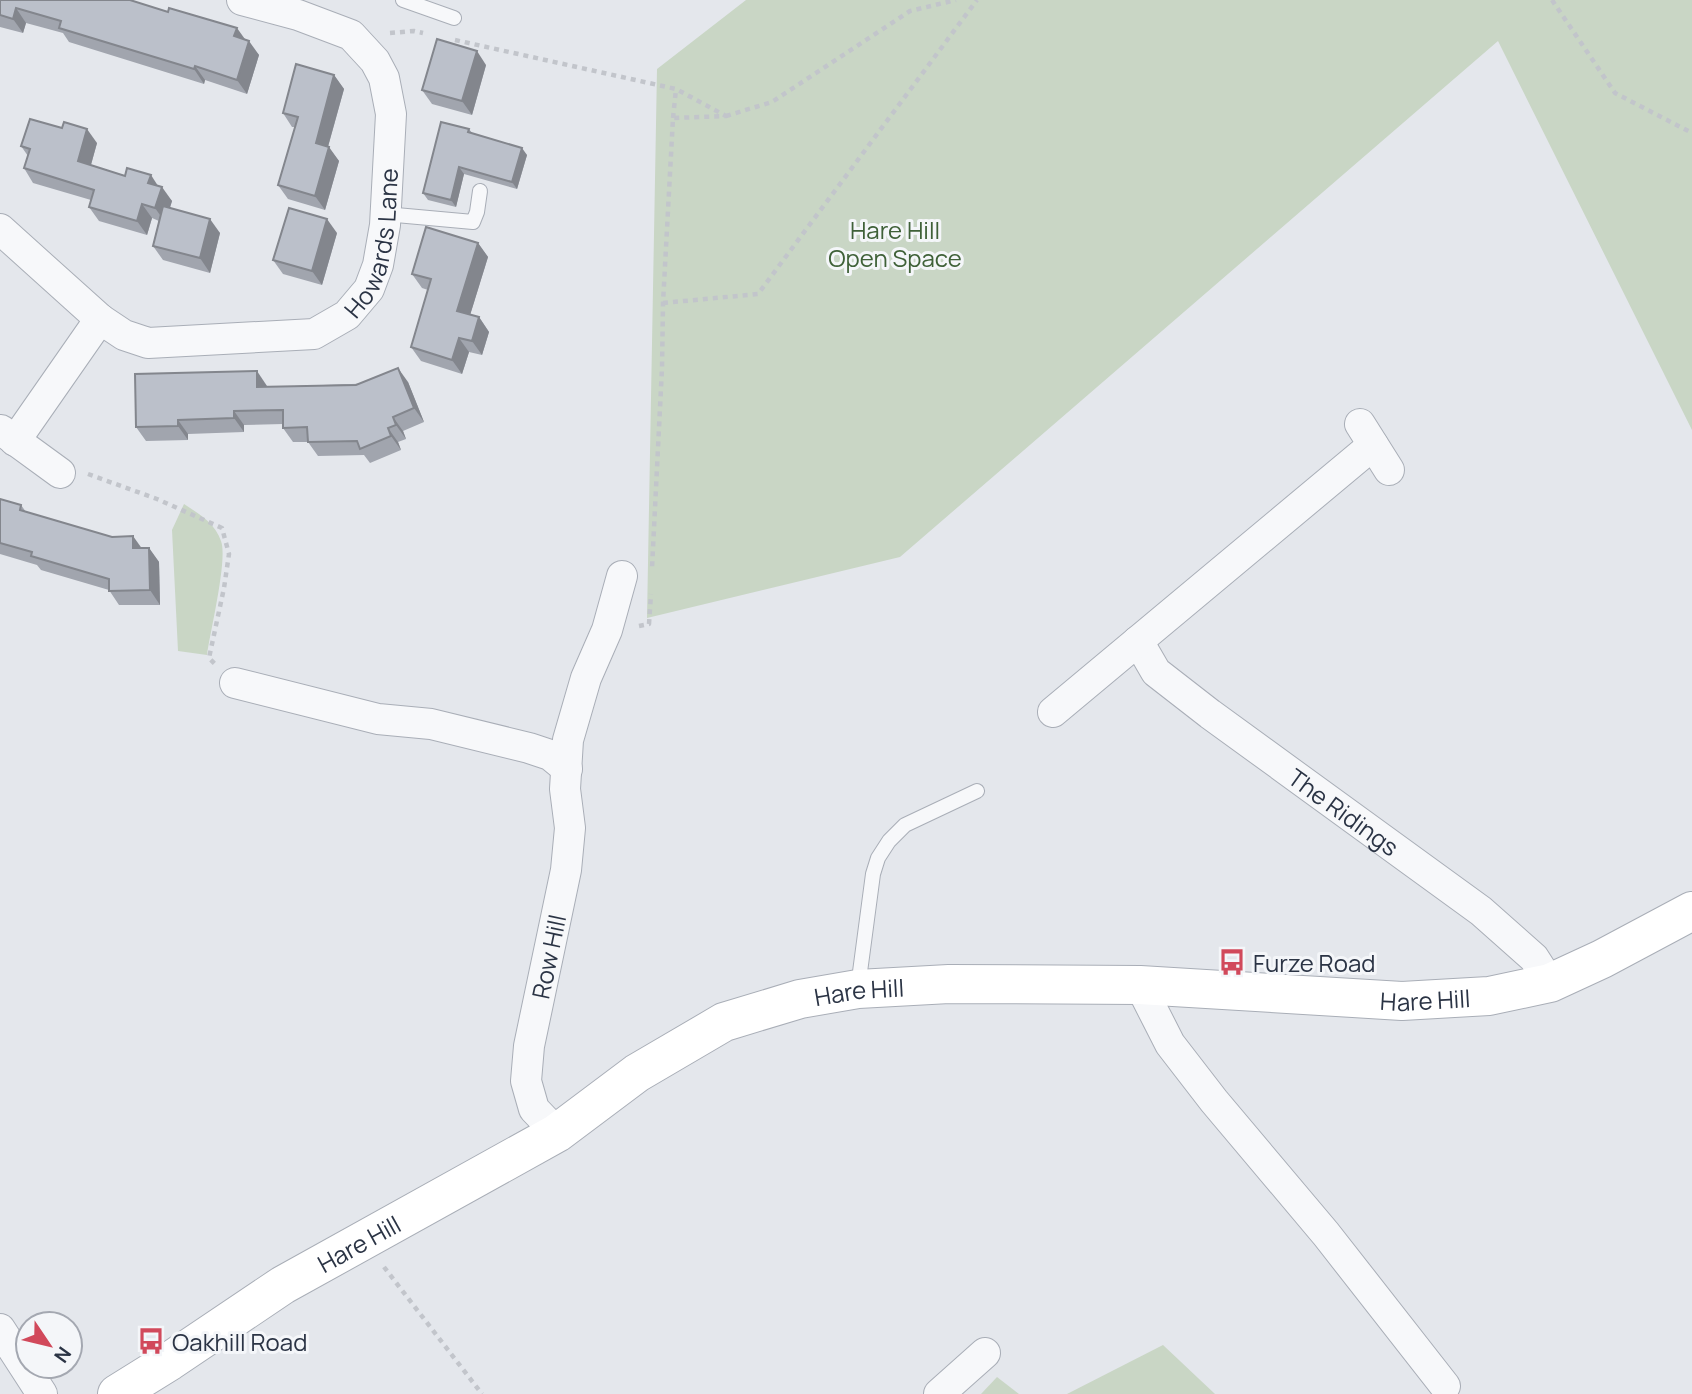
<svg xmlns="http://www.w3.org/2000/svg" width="1692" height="1394" font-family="Manrope,sans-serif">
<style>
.green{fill:#c9d6c5}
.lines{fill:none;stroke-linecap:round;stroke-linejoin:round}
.lane-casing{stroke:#a9aeb7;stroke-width:16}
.street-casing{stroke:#a9aeb7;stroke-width:32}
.secondary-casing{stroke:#a9aeb7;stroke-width:40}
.path{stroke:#c2c5cb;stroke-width:4.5;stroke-dasharray:5 5;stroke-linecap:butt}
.lane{stroke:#f7f8fa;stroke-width:14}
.street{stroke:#f7f8fa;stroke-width:30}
.secondary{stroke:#fff;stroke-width:38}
.wall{fill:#a1a5ae}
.shaded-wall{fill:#83868d}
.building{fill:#bbc0ca;stroke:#83868d;stroke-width:2}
.labels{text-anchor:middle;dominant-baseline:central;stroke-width:6;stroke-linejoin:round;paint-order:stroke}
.park-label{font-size:24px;fill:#3f6138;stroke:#f4f6f9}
.street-label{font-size:24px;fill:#2b3445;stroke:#f4f6f9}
.poi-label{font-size:24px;fill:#2b3445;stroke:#f4f6f9;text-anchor:start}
</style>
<rect width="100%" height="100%" fill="#e4e7ec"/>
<g class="green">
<polygon points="746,0 1692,0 1692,430 1498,41 900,557 647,618 657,69"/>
<path d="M184 504C199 514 215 523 221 541 228 559 210 632 207 655L178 651 172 530Z"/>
<polygon points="1163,1345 1215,1394 1067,1394"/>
<polygon points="997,1377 1019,1394 981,1394"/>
</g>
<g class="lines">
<defs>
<g id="lane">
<polyline points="403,0 454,18"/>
<polyline points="385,214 473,222 477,212 480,191"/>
<polyline points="858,987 873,874 878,858 889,841 905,825 977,791"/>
</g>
<g id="street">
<polyline points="0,229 100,319 15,441"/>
<path id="s1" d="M100 319 124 335 148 343 314 334 347 315 369 289 378 265 385 225 391 114 384 78 375 61 351 35 298 15 242 0"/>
<polyline points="1360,424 1389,470"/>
<polyline points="1,430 60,473"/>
<path id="s2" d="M1138 641 1156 672 1210 714 1481 911 1534 958 1550 983"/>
<polyline points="235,683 378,719 431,724 529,748 550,755 567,769"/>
<polyline points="1053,712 1373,445"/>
<polyline points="1140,985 1170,1044 1214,1101 1326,1234 1445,1386"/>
<path id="s3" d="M557 1133 534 1109 526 1081 529 1046 566 870 570 828 565 789 568 740 586 678 607 630 622 576"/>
<polyline points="0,1329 42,1394"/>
<polyline points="939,1394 985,1353"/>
</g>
<g id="secondary">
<path id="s4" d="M117 1394 170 1361 283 1285 557 1133 637 1073 724 1022 800 999 858 989 949 984 1140 985 1402 1001 1489 996 1550 983 1602 959 1692 911"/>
</g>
</defs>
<use href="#lane" class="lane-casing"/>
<use href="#street" class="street-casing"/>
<use href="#secondary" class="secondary-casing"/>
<g class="path">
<polyline points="1552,0 1615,93 1692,133"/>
<polyline points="390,33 414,31 423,33"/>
<polyline points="455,40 676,89 726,116 673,118 663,303 662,368 652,568"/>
<polyline points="726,116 772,102 910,11 956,0"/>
<polyline points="673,118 676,89"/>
<polyline points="663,303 758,294 977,0"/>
<polyline points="88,474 157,499 222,528 229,554 224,588 209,658 215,664"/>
<polyline points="639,626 649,624 651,594"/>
<polyline points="384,1267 482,1394"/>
</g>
<use href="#lane" class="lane"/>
<use href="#street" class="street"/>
<use href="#secondary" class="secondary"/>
</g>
<g class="wall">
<polygon points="0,0 245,39 259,55 247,94 205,80 204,84 69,42 63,33 26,23 23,33 0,27"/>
<polygon points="486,65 472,115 432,104 422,90"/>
<polygon points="334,75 344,89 328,147 339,161 325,210 288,199 278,185 295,127 292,127 283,113"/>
<polygon points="469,129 472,133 527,155 517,189 464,174 456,207 428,200 423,193"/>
<polygon points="97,143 91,165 158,186 172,201 170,208 220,233 210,273 163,260 153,246 159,221 152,218 147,235 99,221 89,207 91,200 33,183 24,168 28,156 21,146"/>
<polygon points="337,233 322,285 283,274 273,260"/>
<polygon points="478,243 488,257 470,315 479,317 489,332 482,355 469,352 462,374 421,361 411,347 428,290 422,288 412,274"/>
<polygon points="408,382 424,422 403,431 406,439 398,442 401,450 370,463 364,455 318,456 308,442 293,442 283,428 283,424 244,425 244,432 188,434 188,440 146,441 136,427 267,386 267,387"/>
<polygon points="0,499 21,505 26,512 142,548 149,548 159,562 160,605 119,605 109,590 41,570 37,565 0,554"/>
</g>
<g class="shaded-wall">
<polygon points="16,8 26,23 23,33 13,19"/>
<polygon points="237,28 247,42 234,36"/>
<polygon points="249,41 259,55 247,94 237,80"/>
<polygon points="477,51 486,65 472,115 462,101"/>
<polygon points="195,66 205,80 204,84 194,69"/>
<polygon points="334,75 344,89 325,157 316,143"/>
<polygon points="87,129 97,143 88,175 78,161"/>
<polygon points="329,147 339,161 325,210 315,196"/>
<polygon points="522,148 527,155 517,189 512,182"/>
<polygon points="459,167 464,174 456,207 451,200"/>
<polygon points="151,175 160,189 148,183"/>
<polygon points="162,187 172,201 165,222 155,208"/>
<polygon points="142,204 152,218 147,235 137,221"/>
<polygon points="210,219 220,233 210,273 200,258"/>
<polygon points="327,219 337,233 322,285 312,271"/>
<polygon points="478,243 488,257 467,325 457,311"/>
<polygon points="479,317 489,332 482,355 472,341"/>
<polygon points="459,338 469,352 462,374 452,360"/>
<polygon points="398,368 408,382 424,422 414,408"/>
<polygon points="257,371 267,386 267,402 257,387"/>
<polygon points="234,411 244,425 244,432 234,418"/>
<polygon points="393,417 403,431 406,439 396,425"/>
<polygon points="178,420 188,434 188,440 178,426"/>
<polygon points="388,428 398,442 401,450 391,436"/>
<polygon points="133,536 143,550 133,548"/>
<polygon points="149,548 159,562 160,605 150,590"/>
</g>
<g class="building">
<polygon points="0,0 130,0 168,12 169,8 237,28 234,36 249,41 237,80 195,66 194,69 59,28 61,21 16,8 13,19 0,15"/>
<polygon points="437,39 477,51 462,101 422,90"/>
<polygon points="296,64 334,75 316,143 329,147 315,196 278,185 298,117 283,113"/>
<polygon points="30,119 62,128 64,122 87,129 78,161 125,176 127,168 151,175 148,183 162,187 155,208 142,204 137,221 89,207 94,190 24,168 30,149 21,146"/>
<polygon points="441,122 469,129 468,132 522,148 512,182 459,167 451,200 423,193"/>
<polygon points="163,206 210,219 200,258 153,246"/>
<polygon points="289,208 327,219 312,271 273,260"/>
<polygon points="426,227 478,243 457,311 479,317 472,341 459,338 452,360 411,347 431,279 412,274"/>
<polygon points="398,368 414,408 393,417 396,425 388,428 391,436 360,449 357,441 308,442 307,427 283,428 283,410 234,411 234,418 178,420 178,426 136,427 135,374 257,371 257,387 356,385"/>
<polygon points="0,499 21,505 20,510 112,537 133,536 133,548 149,548 150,590 109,591 109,579 31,556 32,552 0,543"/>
</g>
<defs>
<symbol id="bus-bare" viewBox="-9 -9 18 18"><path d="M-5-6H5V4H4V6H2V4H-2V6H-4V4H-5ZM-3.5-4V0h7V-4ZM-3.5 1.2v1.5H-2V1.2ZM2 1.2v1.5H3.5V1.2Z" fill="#d1495b" stroke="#f4f6f9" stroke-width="2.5" paint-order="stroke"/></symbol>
</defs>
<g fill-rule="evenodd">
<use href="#bus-bare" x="1213" y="943" width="38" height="38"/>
<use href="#bus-bare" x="132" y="1322" width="38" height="38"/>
</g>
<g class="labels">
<g class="park-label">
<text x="895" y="229">Hare Hill<tspan x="895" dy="28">Open Space</tspan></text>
</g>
<g class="street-label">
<text stroke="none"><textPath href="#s1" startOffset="338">Howards Lane</textPath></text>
<text stroke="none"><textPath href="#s2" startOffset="270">The Ridings</textPath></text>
<text stroke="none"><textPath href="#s3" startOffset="189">Row Hill</textPath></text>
<text stroke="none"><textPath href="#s4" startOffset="852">Hare Hill</textPath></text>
<text stroke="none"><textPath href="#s4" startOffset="1419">Hare Hill</textPath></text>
<text stroke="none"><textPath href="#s4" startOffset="285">Hare Hill</textPath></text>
</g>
<g class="poi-label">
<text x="1253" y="962">Furze Road</text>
<text x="172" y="1341">Oakhill Road</text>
</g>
</g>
<g transform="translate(49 1345) rotate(125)"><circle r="33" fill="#f4f6f9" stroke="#a4a8b1" stroke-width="2"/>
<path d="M0-5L12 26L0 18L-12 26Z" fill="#d1495b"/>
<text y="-10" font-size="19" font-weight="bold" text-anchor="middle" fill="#2b3445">N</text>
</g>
</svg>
